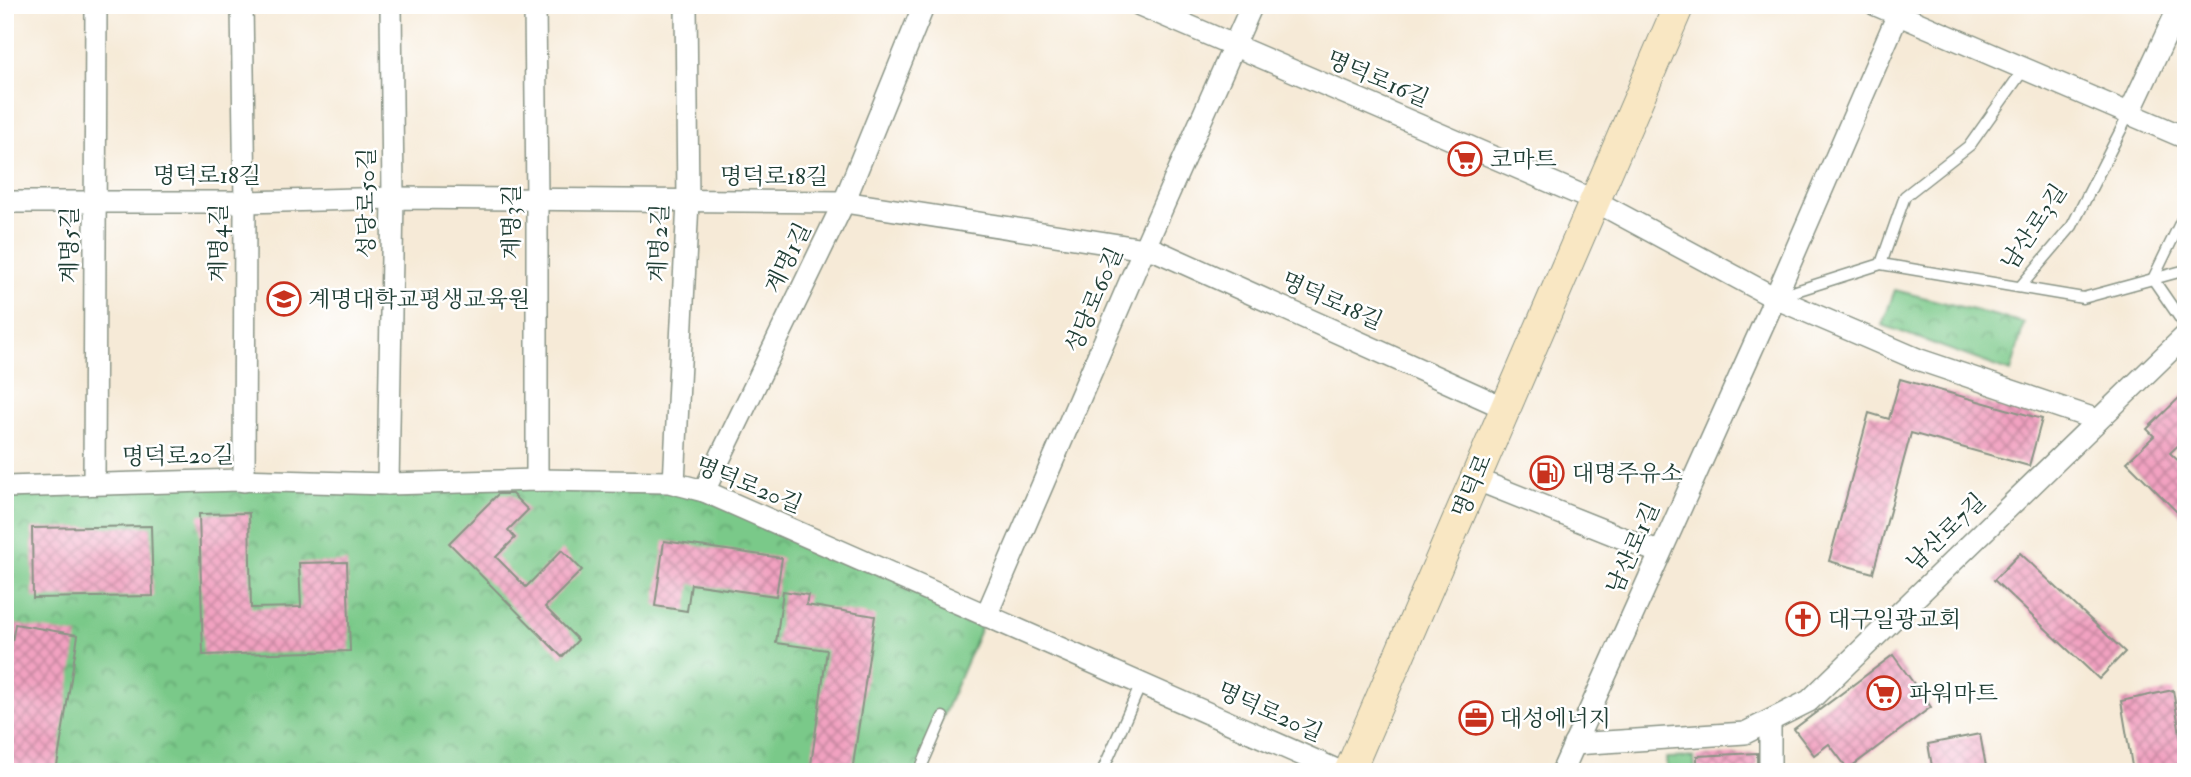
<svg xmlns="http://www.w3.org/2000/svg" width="2191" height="777" font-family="'IM FELL Double Pica','Noto Serif KR',serif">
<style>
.green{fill:#7ac989;stroke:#4c835e;stroke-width:2}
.park{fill:url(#park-crowns);stroke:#4c835e;stroke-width:2}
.building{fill:url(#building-cross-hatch)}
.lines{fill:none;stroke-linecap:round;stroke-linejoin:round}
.service-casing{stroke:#8a9486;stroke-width:13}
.minor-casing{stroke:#8a9486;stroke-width:24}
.secondary-casing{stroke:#8a9486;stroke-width:32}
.service{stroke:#fff;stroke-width:10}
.minor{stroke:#fff;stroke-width:21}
.secondary{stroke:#f9e7c3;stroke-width:30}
.labels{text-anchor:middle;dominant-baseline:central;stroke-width:5;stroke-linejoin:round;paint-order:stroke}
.street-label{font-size:23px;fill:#1f3d34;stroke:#fff}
.poi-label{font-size:23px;fill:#1f3d34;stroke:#fff;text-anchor:start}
</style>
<defs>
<pattern id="park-crowns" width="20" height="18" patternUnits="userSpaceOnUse" patternTransform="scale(1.75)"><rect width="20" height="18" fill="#7ac989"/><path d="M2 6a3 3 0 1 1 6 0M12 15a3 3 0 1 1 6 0" fill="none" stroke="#63a471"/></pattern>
<pattern id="building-cross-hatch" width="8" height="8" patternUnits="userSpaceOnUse" patternTransform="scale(1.75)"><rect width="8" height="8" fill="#f2a2c1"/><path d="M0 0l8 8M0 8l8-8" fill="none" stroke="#c3859e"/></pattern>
</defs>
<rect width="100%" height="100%" fill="#fff"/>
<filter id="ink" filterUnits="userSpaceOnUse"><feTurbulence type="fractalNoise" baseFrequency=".0143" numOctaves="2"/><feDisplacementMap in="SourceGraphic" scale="14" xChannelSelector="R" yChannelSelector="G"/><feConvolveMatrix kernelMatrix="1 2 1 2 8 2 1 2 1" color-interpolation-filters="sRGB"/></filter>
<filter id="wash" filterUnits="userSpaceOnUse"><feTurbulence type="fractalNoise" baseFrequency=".00686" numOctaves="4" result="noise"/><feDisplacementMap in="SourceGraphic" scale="28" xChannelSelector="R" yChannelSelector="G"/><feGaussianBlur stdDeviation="1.57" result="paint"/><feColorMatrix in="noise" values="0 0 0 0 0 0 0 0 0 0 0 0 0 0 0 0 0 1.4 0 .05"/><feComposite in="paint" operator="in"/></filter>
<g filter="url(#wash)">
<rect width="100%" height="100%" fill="#f6ead7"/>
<polygon class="green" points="1694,757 1695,772 1667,772 1666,758"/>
<g class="park">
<polygon points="1895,290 2024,323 2011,372 1882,325"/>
<polygon points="674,483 986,616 919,772 5,772 5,486"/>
</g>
<g id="blocks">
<g class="building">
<polygon points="1900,379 2042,419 2029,466 1911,433 1873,573 1829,561 1869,413 1889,419"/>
<polygon points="2186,391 2186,438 2170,453 2186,468 2186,521 2127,462 2154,436 2147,429"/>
<polygon points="498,494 512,494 528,510 508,530 515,538 496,557 526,587 562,550 582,570 545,607 578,640 562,657 449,543"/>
<polygon points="249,513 251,608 301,607 299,563 347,562 350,651 203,655 199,514"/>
<polygon points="151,526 153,596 33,598 32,528"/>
<polygon points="664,541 782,558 776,596 691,584 687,611 655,606"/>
<polygon points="2020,553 2125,652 2099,679 1994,580"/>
<polygon points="783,591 808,595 806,605 875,616 852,772 810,772 827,650 776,643"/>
<polygon points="15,624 78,635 56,772 5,772 5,683"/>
<polygon points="1893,655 1931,707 1848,769 1829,744 1814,755 1794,729"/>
<polygon points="2173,690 2186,772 2133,772 2121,701"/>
<polygon points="1980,734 1987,772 1933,772 1928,744"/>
<polygon points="1757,753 1757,772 1697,772 1697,756"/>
</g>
</g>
</g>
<g filter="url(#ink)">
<use href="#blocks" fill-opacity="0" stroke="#8a9486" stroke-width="2"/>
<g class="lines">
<defs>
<g id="service">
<polyline points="2186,211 2153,279 2186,327"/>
<polyline points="1881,264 1905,196 1970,145 2024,69"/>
<polyline points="2020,287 2072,226 2129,114"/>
<polyline points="1777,297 1881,264 2083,298 2186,270"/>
<polyline points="919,772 943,717"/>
<polyline points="1102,772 1141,684"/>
</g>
<g id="minor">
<polyline points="242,5 245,202 244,481"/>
<polyline points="535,5 537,200 537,480"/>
<polyline points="1140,5 1595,201 1775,298 1864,336 1917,359 2098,420"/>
<polyline points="1876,5 2186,138"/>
<polyline points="2129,114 2180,5"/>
<polyline points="5,202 245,202 393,198 844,202 1157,251 1505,408"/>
<polyline points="1475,479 1660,553"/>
<polyline points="674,483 688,202 686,5"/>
<polyline points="94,484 96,5"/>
<polyline points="388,484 393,198 391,5"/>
<polyline points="5,487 239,480 388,484 537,480 669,482 704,491 1341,772"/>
<polyline points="704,491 844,202 924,5"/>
<polyline points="986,616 1144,249 1252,5"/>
<polyline points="1574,744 1745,733 1809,701 2186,335"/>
<polyline points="1562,772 1775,298 1902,5"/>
<polyline points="1770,772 1770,721"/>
</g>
<polyline id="secondary" points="1349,772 1679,5"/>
</defs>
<use href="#service" class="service-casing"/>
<use href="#minor" class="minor-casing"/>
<use href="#secondary" class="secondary-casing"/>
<use href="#service" class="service"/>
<use href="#minor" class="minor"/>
<use href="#secondary" class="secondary"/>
</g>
</g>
<defs>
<symbol id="supermarket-ring" viewBox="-11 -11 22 22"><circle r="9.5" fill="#fff" stroke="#c8321e" stroke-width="1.5"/><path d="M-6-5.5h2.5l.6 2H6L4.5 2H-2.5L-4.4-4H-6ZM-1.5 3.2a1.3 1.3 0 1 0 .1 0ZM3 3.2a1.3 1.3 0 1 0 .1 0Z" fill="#c8321e"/></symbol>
<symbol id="university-ring" viewBox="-11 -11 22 22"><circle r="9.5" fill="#fff" stroke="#c8321e" stroke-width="1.5"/><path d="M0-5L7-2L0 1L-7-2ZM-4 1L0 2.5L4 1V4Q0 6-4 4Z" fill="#c8321e"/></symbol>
<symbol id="fuel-ring" viewBox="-11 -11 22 22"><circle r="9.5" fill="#fff" stroke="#c8321e" stroke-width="1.5"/><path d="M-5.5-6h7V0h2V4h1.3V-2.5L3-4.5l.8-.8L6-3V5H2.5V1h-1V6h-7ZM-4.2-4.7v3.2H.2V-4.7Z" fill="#c8321e"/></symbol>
<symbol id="church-ring" viewBox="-11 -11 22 22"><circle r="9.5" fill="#fff" stroke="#c8321e" stroke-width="1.5"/><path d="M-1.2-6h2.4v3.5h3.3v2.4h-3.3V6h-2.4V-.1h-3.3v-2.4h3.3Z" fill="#c8321e"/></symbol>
<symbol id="office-ring" viewBox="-11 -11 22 22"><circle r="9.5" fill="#fff" stroke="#c8321e" stroke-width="1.5"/><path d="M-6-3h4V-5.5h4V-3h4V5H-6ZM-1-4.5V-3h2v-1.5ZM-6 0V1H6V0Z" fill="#c8321e"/></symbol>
</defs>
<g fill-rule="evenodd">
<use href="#supermarket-ring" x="1446" y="140" width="38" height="38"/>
<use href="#university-ring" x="265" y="280" width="38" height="38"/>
<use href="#fuel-ring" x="1528" y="454" width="38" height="38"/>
<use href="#church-ring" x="1784" y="600" width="38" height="38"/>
<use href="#supermarket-ring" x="1865" y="674" width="38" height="38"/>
<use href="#office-ring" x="1457" y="699" width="38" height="38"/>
</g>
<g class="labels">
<g class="street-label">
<text transform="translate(1378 79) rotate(23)">명덕로16길</text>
<text x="207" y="175">명덕로18길</text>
<text x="774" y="176">명덕로18길</text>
<text transform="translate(366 203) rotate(-90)">성당로50길</text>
<text transform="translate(511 222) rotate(-90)">계명3길</text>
<text transform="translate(2034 227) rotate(-56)">남산로3길</text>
<text transform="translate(218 243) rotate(-90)">계명4길</text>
<text transform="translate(659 243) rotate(-88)">계명2길</text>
<text transform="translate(69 245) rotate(-90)">계명5길</text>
<text transform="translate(788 258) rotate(-64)">계명1길</text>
<text transform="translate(1094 300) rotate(-67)">성당로60길</text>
<text transform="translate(1332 301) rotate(24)">명덕로18길</text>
<text transform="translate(178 456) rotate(-1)">명덕로20길</text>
<text transform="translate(749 485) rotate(22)">명덕로20길</text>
<text transform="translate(1472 486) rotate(-67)">명덕로</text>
<text transform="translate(1946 532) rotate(-44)">남산로7길</text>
<text transform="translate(1633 548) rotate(-66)">남산로1길</text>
<text transform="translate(1270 712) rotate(24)">명덕로20길</text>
</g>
<g class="poi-label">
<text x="1490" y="159">코마트</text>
<text x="308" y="299">계명대학교평생교육원</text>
<text x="1572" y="473">대명주유소</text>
<text x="1828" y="619">대구일광교회</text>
<text x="1909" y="693">파워마트</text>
<text x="1500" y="718">대성에너지</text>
</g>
</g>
<rect width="2191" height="777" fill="none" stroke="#fff" stroke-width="28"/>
</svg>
